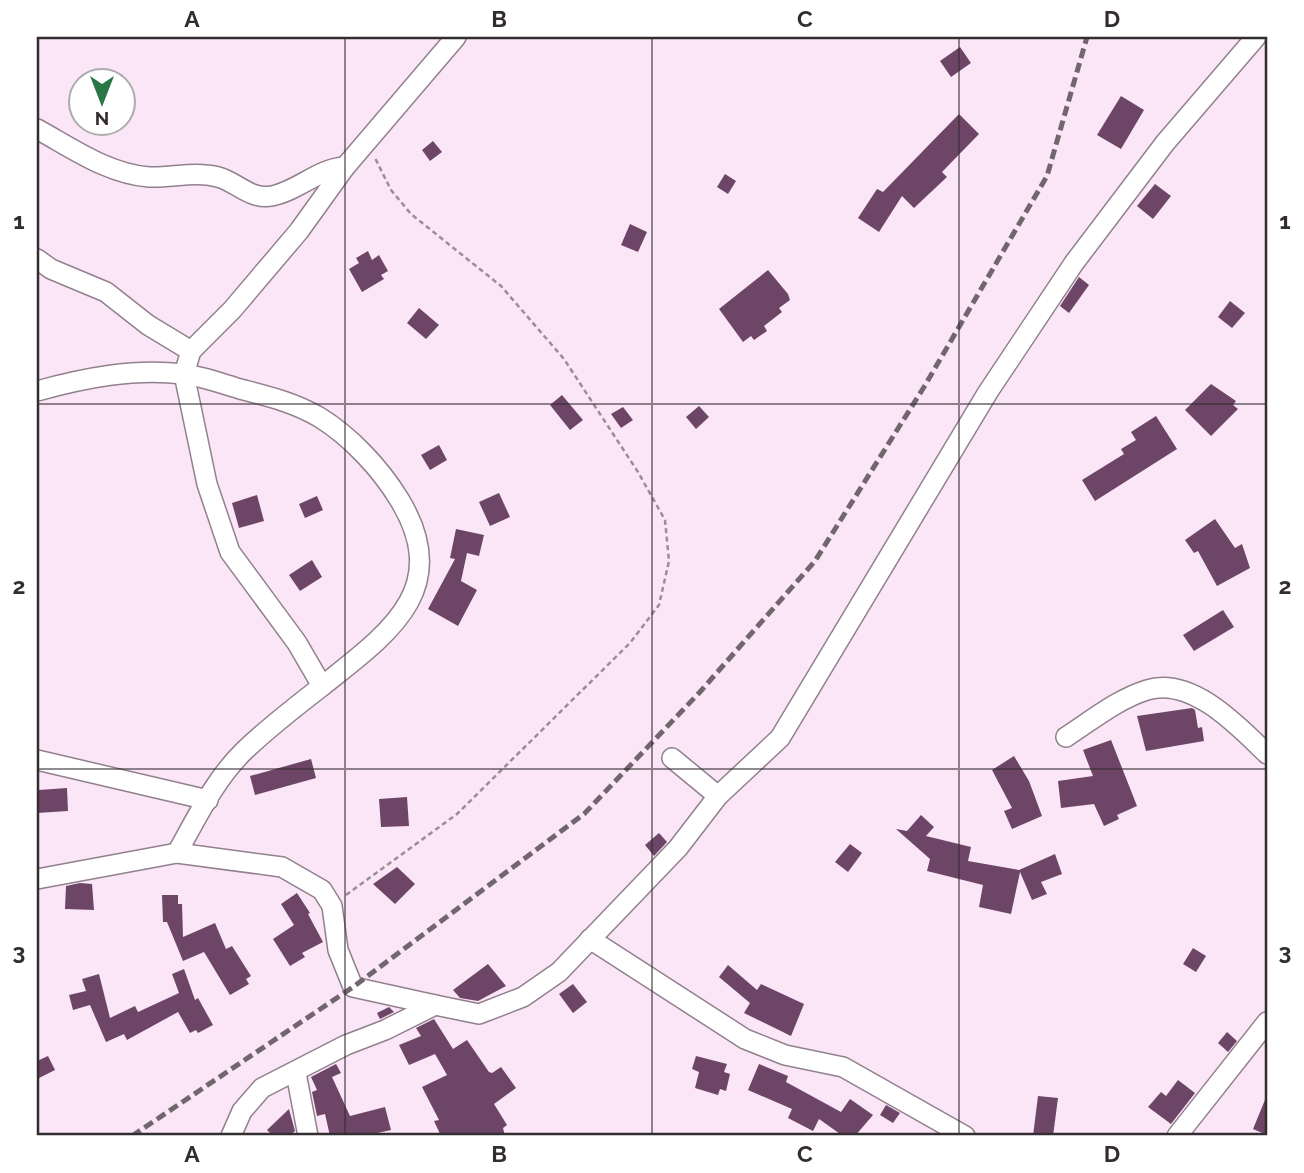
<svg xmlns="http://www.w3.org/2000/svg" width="1304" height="1173" font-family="Raleway,sans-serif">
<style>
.building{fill:#6d4667}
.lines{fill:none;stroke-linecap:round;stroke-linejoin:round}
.street-casing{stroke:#91808e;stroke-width:22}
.path{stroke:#9b8d98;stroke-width:2.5;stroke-dasharray:5 3.5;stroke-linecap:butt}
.street{stroke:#fff;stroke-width:19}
.rail{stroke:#71666e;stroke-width:5;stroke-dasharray:10 5;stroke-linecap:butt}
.grid{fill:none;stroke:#332c31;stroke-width:2;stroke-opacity:0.55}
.neatline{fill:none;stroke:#332c31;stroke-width:2.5}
.grid-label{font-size:23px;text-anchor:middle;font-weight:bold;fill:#332c31}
</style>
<rect width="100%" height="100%" fill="#fae6f6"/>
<g class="building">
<polygon points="960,47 971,63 951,77 940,61"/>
<polygon points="1121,96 1144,110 1121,149 1097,135"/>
<polygon points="959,114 979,134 942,172 947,177 914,208 902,196 879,232 858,218 877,189 883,192"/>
<polygon points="433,141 442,152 430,161 422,150"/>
<polygon points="725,174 736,181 728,194 717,187"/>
<polygon points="1155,184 1171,196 1153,219 1137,206"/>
<polygon points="630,224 647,232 638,252 621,245"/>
<polygon points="368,251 372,260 379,255 388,271 381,275 384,279 362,292 349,269 359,263 356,258"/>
<polygon points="768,270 788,294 790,300 779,308 782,312 764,326 767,331 754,340 751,336 743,342 719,309"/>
<polygon points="1079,277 1089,285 1069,313 1060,306"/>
<polygon points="1230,301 1245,313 1232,328 1218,317"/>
<polygon points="419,308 439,325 426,339 407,323"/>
<polygon points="1211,384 1236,401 1233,405 1238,409 1211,436 1185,410"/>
<polygon points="562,395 583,420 570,430 550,405"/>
<polygon points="699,406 709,417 696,429 686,417"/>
<polygon points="623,407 633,420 621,428 611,414"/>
<polygon points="1156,416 1177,449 1095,501 1082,480 1124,454 1121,449 1136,440 1131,432"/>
<polygon points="439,445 447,460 430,470 421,455"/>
<polygon points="499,493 510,517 490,526 479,502"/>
<polygon points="257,495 264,521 239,528 232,503"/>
<polygon points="317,496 323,510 305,518 299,504"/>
<polygon points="1215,519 1235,548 1242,544 1250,568 1217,586 1198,551 1194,553 1185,540"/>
<polygon points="456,529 484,535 479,556 467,553 461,581 477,590 458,626 428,609 455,559 450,558"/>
<polygon points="312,560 322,577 300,591 289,575"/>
<polygon points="1223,610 1234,627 1194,651 1183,635"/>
<polygon points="1192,708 1195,710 1198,728 1202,727 1204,741 1146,751 1137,716"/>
<polygon points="1111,740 1137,806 1117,815 1119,819 1104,826 1094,804 1061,808 1058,781 1093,776 1083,750"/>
<polygon points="1014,756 1029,781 1042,816 1012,829 1004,811 1012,808 992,770"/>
<polygon points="311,759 316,778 255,795 250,776"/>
<polygon points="67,788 68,811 37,813 39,790"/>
<polygon points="407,797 409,826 381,827 379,799"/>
<polygon points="921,815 934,827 926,836 971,847 968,861 1019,870 1055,854 1062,874 1041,882 1047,894 1032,900 1020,872 1011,914 979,907 983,885 927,871 930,859 896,829 907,831"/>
<polygon points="659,833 667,842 654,856 645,845"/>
<polygon points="850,844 862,853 848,872 835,862"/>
<polygon points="397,867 415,884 395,904 373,884"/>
<polygon points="80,883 92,884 94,910 65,909 66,886"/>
<polygon points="297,893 310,913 308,914 323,942 302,953 305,957 290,966 273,939 294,925 281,904"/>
<polygon points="162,895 178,895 178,904 182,904 183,937 215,923 226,949 232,946 251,976 246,979 249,984 230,995 204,952 183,961 167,922 163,922"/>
<polygon points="1193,948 1206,956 1196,972 1183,964"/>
<polygon points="488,964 506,986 478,1001 460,998 453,990"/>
<polygon points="728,965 757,990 761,984 804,1004 791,1036 744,1013 750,1003 719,977"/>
<polygon points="184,969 195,1000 198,998 213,1025 198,1033 196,1030 190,1033 178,1012 127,1040 124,1034 106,1042 90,1005 73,1010 69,995 86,991 82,979 99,974 110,1018 135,1006 138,1012 179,993 172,974"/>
<polygon points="573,984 587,1002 573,1013 559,994"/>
<polygon points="389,1007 394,1012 380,1019 377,1013"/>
<polygon points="434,1019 453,1049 467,1040 489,1072 492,1073 501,1067 516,1088 494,1104 507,1125 503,1128 505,1136 441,1136 434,1121 439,1120 422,1087 447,1075 435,1054 409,1065 399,1045 421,1036 416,1028"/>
<polygon points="1227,1032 1237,1041 1228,1052 1218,1043"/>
<polygon points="48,1056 55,1070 37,1079 37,1061"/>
<polygon points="696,1056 727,1064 724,1072 730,1074 726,1091 720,1089 718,1095 695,1088 699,1072 692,1069"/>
<polygon points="336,1064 341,1073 332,1077 350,1116 385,1107 391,1130 364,1136 330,1136 325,1114 317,1116 312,1092 317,1090 311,1077"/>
<polygon points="759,1064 788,1076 786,1082 841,1112 850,1099 873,1115 855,1136 843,1136 819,1119 813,1131 788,1118 792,1109 748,1090"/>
<polygon points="1178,1080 1195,1093 1171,1124 1148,1107 1161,1092 1166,1096"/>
<polygon points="1267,1095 1267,1135 1253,1129"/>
<polygon points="1038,1096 1058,1098 1053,1136 1033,1136"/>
<polygon points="886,1105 900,1113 893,1123 880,1115"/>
<polygon points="289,1109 295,1131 289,1136 273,1136 267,1130"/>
</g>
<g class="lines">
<defs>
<g id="street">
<path d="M37 129C72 148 108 174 149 177 172 178 195 171 218 177 237 182 250 200 272 196 298 191 319 168 345 167"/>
<polyline points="37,259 51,269 106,292 148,325 191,351"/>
<path d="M37 391C84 378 134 368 183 374 203 376 225 385 244 390 271 397 295 403 319 417 350 436 380 468 399 499 455 590 386 635 321 687 295 707 267 729 244 751 215 779 196 819 177 853"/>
<polyline points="322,686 297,643 230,552 207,484 184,374 191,351 232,310 299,231 345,167 456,37"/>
<path d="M1066 737C1092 720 1118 699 1147 690 1192 676 1239 727 1267 754"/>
<polyline points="672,758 718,796"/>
<polyline points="37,760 208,800"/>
<polyline points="37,879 177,853 282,867 322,890 332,906 338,950 353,987 435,1005"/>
<polyline points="590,939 745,1039 785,1055 843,1067 965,1136"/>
<polyline points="296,1073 308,1136"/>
<polyline points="231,1136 242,1111 262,1088 346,1045 385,1030 435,1005 479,1014 523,997 559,972 678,848 718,796 780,738 988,392 1074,263 1165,143 1256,37"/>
<polyline points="1177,1136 1267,1022"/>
</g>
</defs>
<use href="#street" class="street-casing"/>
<polyline class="path" points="346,895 457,814 630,643 659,605 669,561 665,520 638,472 564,359 501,286 411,214 391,190 375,158"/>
<use href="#street" class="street"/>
<polyline class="rail" points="132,1136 353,987 584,814 699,693 815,561 924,387 1047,176 1087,37"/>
</g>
<path class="grid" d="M345 37V1136M652 37V1136M959 37V1136M37 404H1267M37 769H1267"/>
<rect width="1304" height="1173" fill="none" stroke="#ffffff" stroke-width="77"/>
<g transform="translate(102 102) rotate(180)"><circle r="33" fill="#ffffff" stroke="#adabad" stroke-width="2"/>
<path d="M0-5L12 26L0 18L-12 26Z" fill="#297747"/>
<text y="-10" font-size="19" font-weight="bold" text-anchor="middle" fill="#332c31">N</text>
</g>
<rect x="38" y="38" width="1228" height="1096" class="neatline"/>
<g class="grid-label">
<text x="192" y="27">A</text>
<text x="499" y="27">B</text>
<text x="805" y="27">C</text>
<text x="1112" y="27">D</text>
<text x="19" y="229">1</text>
<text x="1285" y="229">1</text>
<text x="19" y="594">2</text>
<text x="1285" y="594">2</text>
<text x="19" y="960">3</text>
<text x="1285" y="960">3</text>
<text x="192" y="1162">A</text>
<text x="499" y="1162">B</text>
<text x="805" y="1162">C</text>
<text x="1112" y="1162">D</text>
</g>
</svg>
